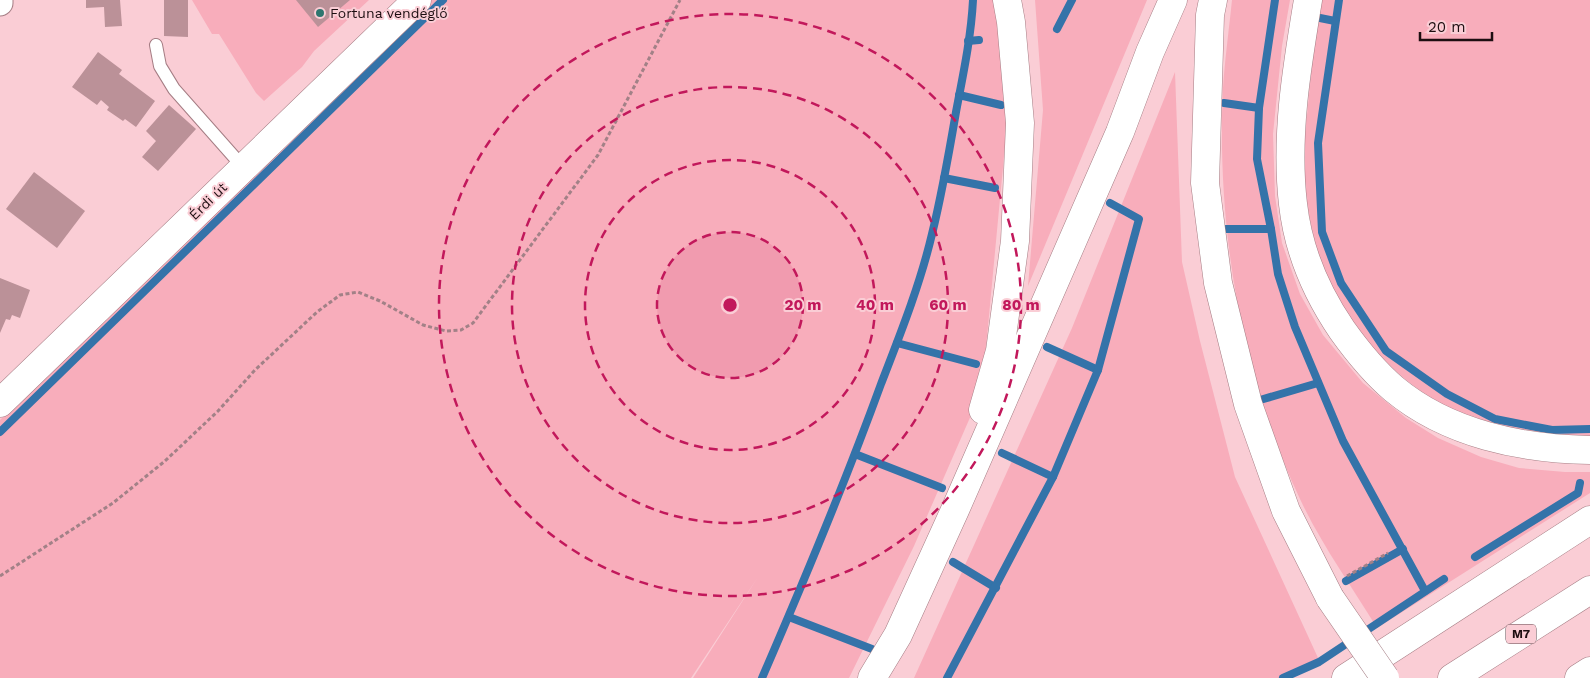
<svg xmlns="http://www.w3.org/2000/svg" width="1590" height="678" font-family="'Work Sans',sans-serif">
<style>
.green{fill:#f8adbb}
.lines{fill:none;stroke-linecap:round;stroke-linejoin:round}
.stream{stroke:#3473a9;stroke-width:8}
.building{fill:#bb9198}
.lane-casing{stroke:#a57d84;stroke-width:14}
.street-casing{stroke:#a57d84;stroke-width:27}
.secondary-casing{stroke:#a57d84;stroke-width:29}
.highway-casing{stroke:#a57d84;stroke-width:29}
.path{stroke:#a28187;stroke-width:3;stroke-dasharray:4 2.5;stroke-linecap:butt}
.lane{stroke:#fff;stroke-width:12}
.street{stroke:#fff;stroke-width:25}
.secondary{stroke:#fff;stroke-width:28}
.highway{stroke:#fff;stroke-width:28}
.highway-bridge-casing{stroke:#a57d84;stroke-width:29;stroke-linecap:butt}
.highway-bridge{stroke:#fff;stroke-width:28}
.ring{fill:none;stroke:#c2185b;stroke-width:2.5;stroke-dasharray:9 6}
.poi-dot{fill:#2e766f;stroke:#facdd5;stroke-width:2}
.labels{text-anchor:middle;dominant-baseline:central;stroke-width:4;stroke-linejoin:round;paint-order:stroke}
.shield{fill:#facdd5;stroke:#5f474c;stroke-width:1}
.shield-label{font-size:12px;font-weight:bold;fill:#1d0e11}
.poi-label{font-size:14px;fill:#1d0e11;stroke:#facdd5;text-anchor:start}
.street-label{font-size:14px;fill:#1d0e11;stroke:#facdd5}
.centre{fill:#c2185b;stroke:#facdd5;stroke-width:2.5}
.ring-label{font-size:15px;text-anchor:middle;font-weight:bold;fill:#c2185b;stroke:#facdd5;stroke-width:4;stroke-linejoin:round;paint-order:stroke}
</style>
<rect width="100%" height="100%" fill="#facdd5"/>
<g class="green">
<polygon points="192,0 369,0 314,51 302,67 264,101 256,93 219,34 212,34"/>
<polygon points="431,0 998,0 1007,103 1006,135 982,390 914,546 849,678 693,678 758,577 691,678 0,678 0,420"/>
<polygon points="1035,0 1147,0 1028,286 1043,110"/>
<path d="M1232 0H1290L1282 46 1273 134 1275 196 1282 243 1300 294 1323 335 1363 383 1406 418 1438 438 1481 457 1519 468 1565 472H1590V493L1377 628C1351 585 1321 544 1300 499 1244 381 1220 246 1222 117 1222 78 1228 39 1232 0Z"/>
<path d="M1321 0H1590V439C1571 438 1549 439 1530 435 1500 429 1468 419 1441 404 1389 375 1340 317 1321 262 1313 239 1309 216 1305 192 1302 163 1305 133 1308 105 1311 70 1315 35 1321 0Z"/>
<polygon points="1175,72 1182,262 1200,341 1235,477 1319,660 1292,678 914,678 1072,328"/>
</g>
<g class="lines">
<g class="stream">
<polyline points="1339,0 1318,143 1322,232 1341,283 1386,351 1447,394 1495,419 1552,430 1590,429"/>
<polyline points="1320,18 1335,21"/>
<polyline points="1057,29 1072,0"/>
<polyline points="968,41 979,40"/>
<polyline points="959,95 1001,105"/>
<polyline points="1224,103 1259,108"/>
<polyline points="944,178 995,188"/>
<polyline points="1226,229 1271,229 1278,274 1295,327 1343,441 1425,591"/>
<polyline points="1271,229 1257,159 1259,108 1275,0"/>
<polyline points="897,343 976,364"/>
<polyline points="1047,347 1098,370"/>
<polyline points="1260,400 1318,383"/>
<polyline points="0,432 443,0"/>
<polyline points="1002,453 1053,477"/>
<polyline points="855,454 942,488"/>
<polyline points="1475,557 1578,493 1580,483"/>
<polyline points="953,562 996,588"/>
<polyline points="1346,581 1403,549"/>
<polyline points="789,617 872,649"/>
<path d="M762 678C804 581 845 483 881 384 900 335 920 285 932 234 942 194 949 153 956 112 963 75 971 38 973 0"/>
<polyline points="947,678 1053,477 1098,370 1139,219 1110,203"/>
<polyline points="1283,678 1319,662 1444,579"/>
</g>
</g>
<g class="building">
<polygon points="86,0 120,0 122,26 105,27 104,7 86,8"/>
<polygon points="164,0 188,0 188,37 164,36"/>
<polygon points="296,0 350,0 318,27"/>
<polygon points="98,52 122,70 119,74 155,101 136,127 125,119 123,121 107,110 109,107 101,100 97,105 72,87"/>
<polygon points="169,105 196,129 158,171 142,157 156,141 146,131"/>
<polygon points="34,172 85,211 57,248 6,209"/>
<polygon points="0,278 30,290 20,318 12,315 10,320 6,319 0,333"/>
</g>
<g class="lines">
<defs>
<polyline id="lane" points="156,45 160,66 174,89 243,167"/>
<polyline id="street" points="0,3 0,0"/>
<polyline id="secondary" points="0,403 417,0"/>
<g id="highway">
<polyline points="1213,0 1210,15 1205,183 1218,283 1248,404 1286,511 1330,598"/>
<path d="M1308 0C1297 66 1285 136 1293 204 1298 249 1316 292 1342 330 1357 351 1374 372 1394 389 1448 434 1522 449 1590 450"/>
<polyline points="983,410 1000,351 1015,241 1020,123 1011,22 1007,0"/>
<polyline points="872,678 898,635 955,510 1120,132 1150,52 1173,0"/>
<polyline points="1346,678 1590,520"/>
<polyline points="1452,678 1590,590"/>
<polyline points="1579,678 1590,671"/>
</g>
</defs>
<use href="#lane" class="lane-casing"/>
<use href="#street" class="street-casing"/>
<use href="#secondary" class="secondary-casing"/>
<use href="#highway" class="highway-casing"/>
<g class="path">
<polyline points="0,576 113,503 165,461 218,411 255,370 317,312 340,295 358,292 380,301 423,325 446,331 461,330 473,323 598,155 680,0"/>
<polyline points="1347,576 1388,553"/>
</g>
<use href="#lane" class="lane"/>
<use href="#street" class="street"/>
<use href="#secondary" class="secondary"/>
<use href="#highway" class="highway"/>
<defs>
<polyline id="highway-bridge" points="1330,598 1385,678"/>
</defs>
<use href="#highway-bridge" class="highway-bridge-casing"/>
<use href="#highway-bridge" class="highway-bridge"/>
</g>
<circle cx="730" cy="305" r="73" fill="#c2185b" fill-opacity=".12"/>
<g class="ring">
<circle cx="730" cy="305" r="73"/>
<circle cx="730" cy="305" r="145"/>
<circle cx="730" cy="305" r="218"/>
<circle cx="730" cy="305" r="291"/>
</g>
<circle class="poi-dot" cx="320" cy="13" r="5"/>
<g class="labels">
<rect class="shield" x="1506" y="624.5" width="30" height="19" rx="4"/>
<g class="shield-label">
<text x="1521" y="634">M7</text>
</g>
<g class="poi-label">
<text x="330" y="13">Fortuna vendéglő</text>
</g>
<g class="street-label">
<text transform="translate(208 201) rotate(-44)">Érdi út</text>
</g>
</g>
<circle cx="730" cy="305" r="8" class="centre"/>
<g class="ring-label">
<text x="803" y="310">20 m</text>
<text x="875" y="310">40 m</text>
<text x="948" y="310">60 m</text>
<text x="1021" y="310">80 m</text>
</g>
<path d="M1420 32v8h72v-8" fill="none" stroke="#1d0e11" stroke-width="2.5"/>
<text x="1428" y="32" font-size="15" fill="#1d0e11" stroke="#facdd5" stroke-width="4" paint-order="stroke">20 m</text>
</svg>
